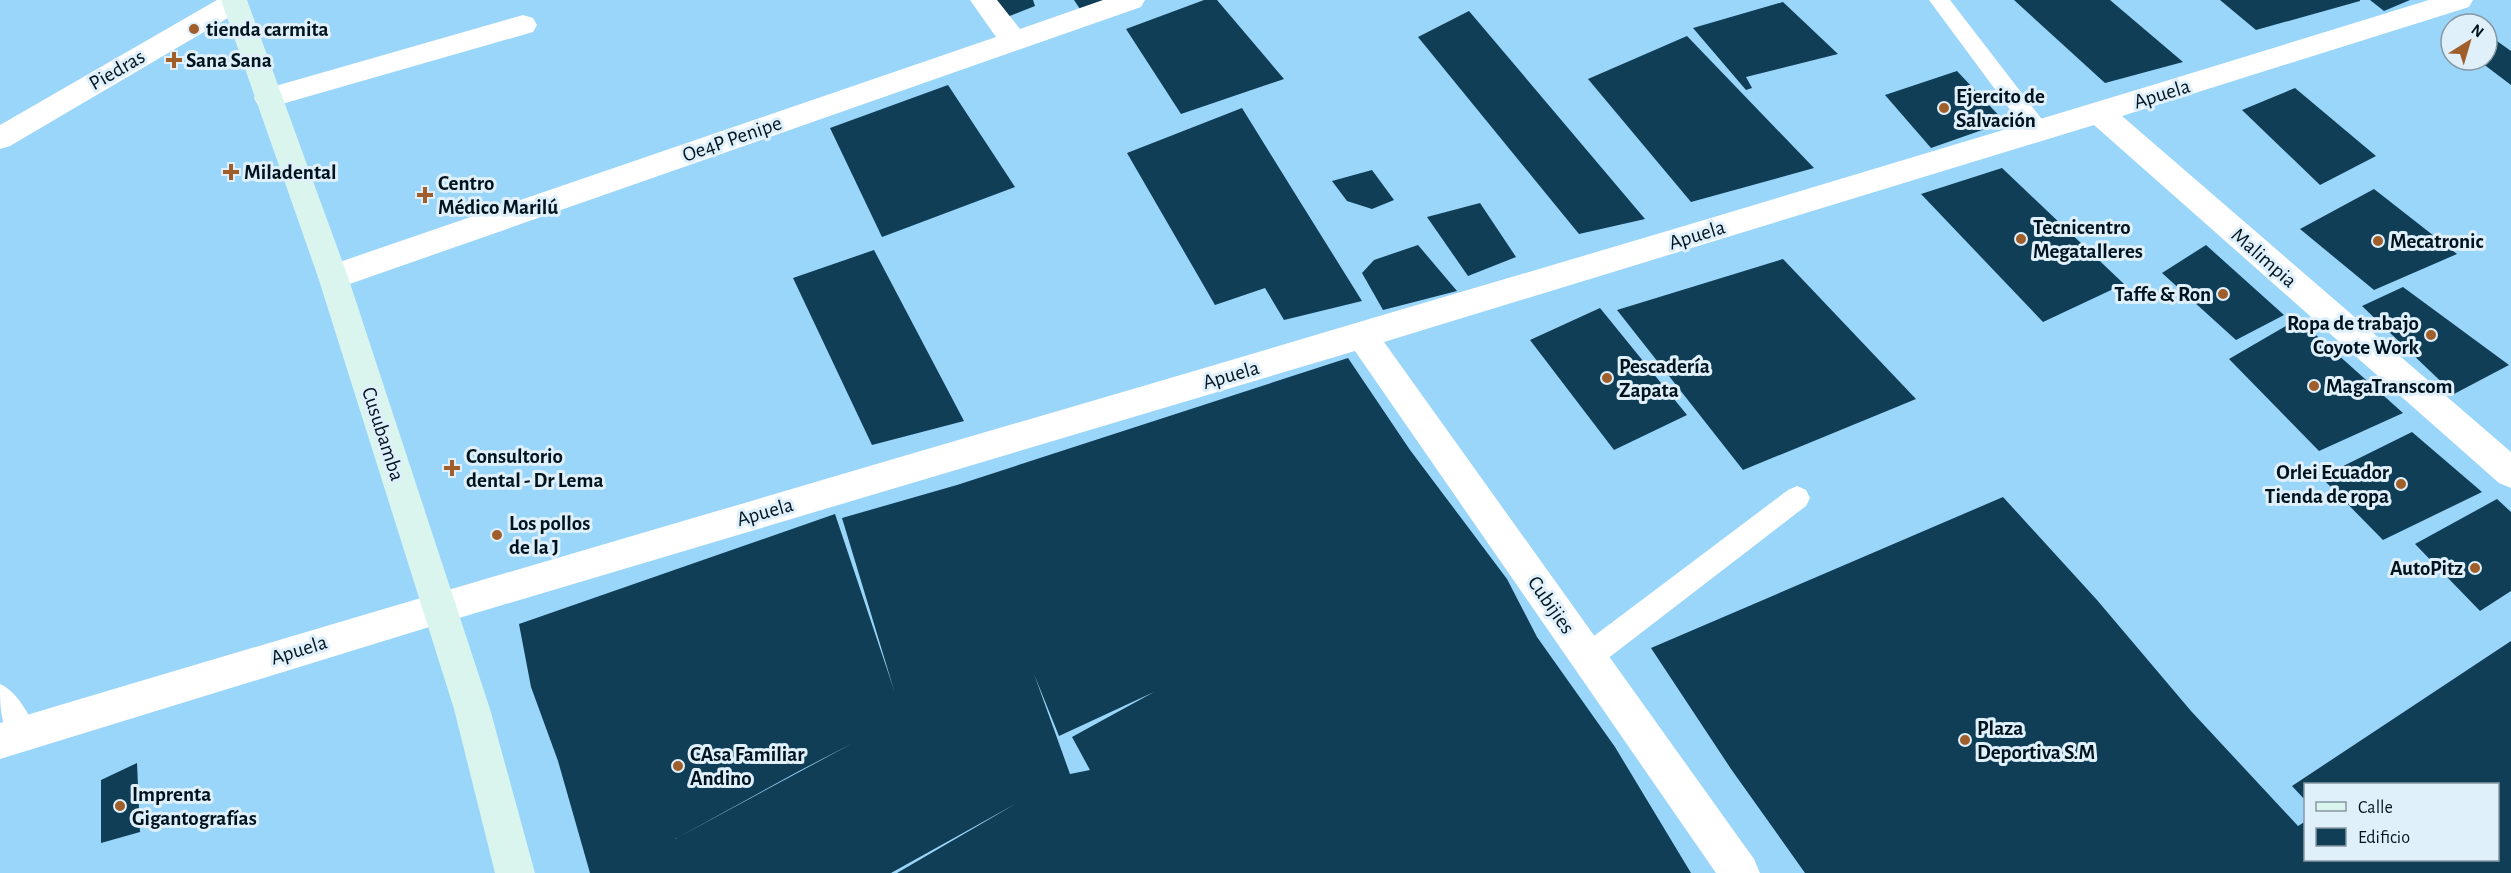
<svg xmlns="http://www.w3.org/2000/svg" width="2511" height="873" font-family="'Alegreya Sans',sans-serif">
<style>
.building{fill:#103e56;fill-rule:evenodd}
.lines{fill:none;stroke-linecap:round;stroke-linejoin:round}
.lane{fill:#fff;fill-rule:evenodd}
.street{fill:#fff;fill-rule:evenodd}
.secondary{fill:#d9f5ee;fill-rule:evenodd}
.poi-dot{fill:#9f5e2a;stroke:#dff0fb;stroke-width:2}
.labels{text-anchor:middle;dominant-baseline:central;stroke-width:6;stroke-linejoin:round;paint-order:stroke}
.poi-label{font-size:21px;font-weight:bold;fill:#001420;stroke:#dff0fb;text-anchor:start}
.street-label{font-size:21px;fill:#001420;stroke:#dff0fb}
</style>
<rect width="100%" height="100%" fill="#9ad5fa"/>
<g class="building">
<polygon points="995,0 1033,0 1035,6 1007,17"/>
<polygon points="1074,0 1114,0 1082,12"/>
<polygon points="1204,0 1217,0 1284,79 1181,114 1126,29"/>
<polygon points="2014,0 2110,0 2183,62 2105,83"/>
<polygon points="2220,0 2360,0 2360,1 2256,30"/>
<polygon points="2370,0 2410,0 2384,11"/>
<polygon points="1783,2 1838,54 1746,77 1752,88 1746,90 1693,28"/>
<polygon points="1469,11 1645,219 1579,234 1418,37"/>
<polygon points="2487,34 2511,51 2511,85 2478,60 2487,60"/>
<polygon points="1687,36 1814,168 1691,202 1588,79"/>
<polygon points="1957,71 2005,122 1931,148 1885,95"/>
<polygon points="948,85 1015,187 882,237 830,128"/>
<polygon points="2295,88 2376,156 2320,185 2242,110"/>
<polygon points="1242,108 1299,200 1362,301 1284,320 1265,288 1215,305 1127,153"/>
<polygon points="2002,168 2124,284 2043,322 1921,194"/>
<polygon points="1372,170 1394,200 1372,209 1347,201 1332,181"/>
<polygon points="2374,189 2457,254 2374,290 2300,229"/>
<polygon points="1480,203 1516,257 1468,276 1427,217"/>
<polygon points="1418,245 1457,291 1383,310 1362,273 1374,260"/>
<polygon points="2206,245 2284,315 2236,340 2162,273"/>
<polygon points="874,250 964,421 872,445 793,278"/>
<polygon points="1783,259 1916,399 1743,470 1617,310"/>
<polygon points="2403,287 2509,365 2454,394 2362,306"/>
<polygon points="1600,308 1687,415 1614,450 1530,340"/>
<polygon points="2298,319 2403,413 2319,451 2229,359"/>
<path d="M1348 358 1410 450 1507 579 1537 637 1615 747 1691 873H897L1017 803 891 873H590L558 761 531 687 519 624 835 514 894 690 842 518 957 485ZM1034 674 1059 736 1154 692 1072 737 1090 770 1070 774ZM853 743 675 839 799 771Z"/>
<polygon points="2412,432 2482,492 2383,540 2321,477"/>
<polygon points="2003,497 2097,600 2191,711 2298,826 2306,821 2306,860 2498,860 2498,784 2306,784 2306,801 2292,786 2511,641 2511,873 1805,873 1731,769 1651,648"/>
<polygon points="2497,499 2511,512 2511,591 2480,611 2415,544"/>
<polygon points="137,763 140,832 101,843 101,780"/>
</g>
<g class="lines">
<g class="lane">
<polygon points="1929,0 1950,0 2047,126 2050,132 2047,138 2039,140 2031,138"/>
<polygon points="1797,486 1806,490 1810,498 1806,506 1598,666 1588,670 1578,666 1574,657 1578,648 1788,490"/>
<path d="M0 684C17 691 30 716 37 733L33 743 23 747C0 736 0 709 0 684Z"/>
</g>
<g class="street">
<polygon points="217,0 246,0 247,2 243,9 10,146 0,149 0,125"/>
<polygon points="970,0 997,0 1020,29 1103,0 1145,0 1141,7 344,286 333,289 322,286 318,277 322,268 996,37"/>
<path d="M2429 0H2473L2469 7 2122 116 2511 452V488L2499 483 2094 125 1384 342 1754 859 1760 873H1716L1355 351 439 624 0 759V723C810 481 1622 250 2429 0Z"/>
<polygon points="523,15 533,18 537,25 533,32 268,108 258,105 254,98 258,91"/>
</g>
<polygon class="secondary" points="221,0 247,0 348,277 490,709 535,873 495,873 454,709 318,277"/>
</g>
<g class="poi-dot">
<circle cx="194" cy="29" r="6"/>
<path d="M171 51h6v6h6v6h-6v6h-6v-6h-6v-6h6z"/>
<circle cx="1944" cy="108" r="6"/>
<path d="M228 163h6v6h6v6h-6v6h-6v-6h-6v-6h6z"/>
<path d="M422 186h6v6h6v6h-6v6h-6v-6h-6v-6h6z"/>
<circle cx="2021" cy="239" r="6"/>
<circle cx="2378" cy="241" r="6"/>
<circle cx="2223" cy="294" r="6"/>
<circle cx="2431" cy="335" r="6"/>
<circle cx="1607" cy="378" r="6"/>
<circle cx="2314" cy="386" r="6"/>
<path d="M449 459h6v6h6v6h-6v6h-6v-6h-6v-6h6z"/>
<circle cx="2401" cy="484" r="6"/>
<circle cx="497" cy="535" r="6"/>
<circle cx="2475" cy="568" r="6"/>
<circle cx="1965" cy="740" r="6"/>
<circle cx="678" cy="766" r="6"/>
<circle cx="120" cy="806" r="6"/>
</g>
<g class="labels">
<g class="poi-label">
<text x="206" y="29">tienda carmita</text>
<text x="186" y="60">Sana Sana</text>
<text x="1956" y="96">Ejercito de<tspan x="1956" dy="24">Salvación</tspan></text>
<text x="244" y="172">Miladental</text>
<text x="438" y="183">Centro<tspan x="438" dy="24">Médico Marilú</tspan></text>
<text x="2033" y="227">Tecnicentro<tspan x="2033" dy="24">Megatalleres</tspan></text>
<text x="2390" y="241">Mecatronic</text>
<text x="2211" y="294" text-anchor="end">Taffe &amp; Ron</text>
<text x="2419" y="323" text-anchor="end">Ropa de trabajo<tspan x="2419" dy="24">Coyote Work</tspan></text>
<text x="1619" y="366">Pescadería<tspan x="1619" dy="24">Zapata</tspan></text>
<text x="2326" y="386">MagaTranscom</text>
<text x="466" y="456">Consultorio<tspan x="466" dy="24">dental - Dr Lema</tspan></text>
<text x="2389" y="472" text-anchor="end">Orlei Ecuador<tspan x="2389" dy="24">Tienda de ropa</tspan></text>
<text x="509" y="523">Los pollos<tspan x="509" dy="24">de la J</tspan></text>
<text x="2463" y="568" text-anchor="end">AutoPitz</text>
<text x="1977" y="728">Plaza<tspan x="1977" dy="24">Deportiva S.M</tspan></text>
<text x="690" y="754">CAsa Familiar<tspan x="690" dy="24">Andino</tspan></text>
<text x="132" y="794">Imprenta<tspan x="132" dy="24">Gigantografías</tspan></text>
</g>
<g class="street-label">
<text transform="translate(117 70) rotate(-30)">Piedras</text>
<text transform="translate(2162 94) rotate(-17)">Apuela</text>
<text transform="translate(732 139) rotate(-19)">Oe4P Penipe</text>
<text transform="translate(1697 235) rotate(-17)">Apuela</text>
<text transform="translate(2264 258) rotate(41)">Malimpia</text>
<text transform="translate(1231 375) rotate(-16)">Apuela</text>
<text transform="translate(383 434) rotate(72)">Cusubamba</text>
<text transform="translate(765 512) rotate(-16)">Apuela</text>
<text transform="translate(1551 605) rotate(55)">Cubijies</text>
<text transform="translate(299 650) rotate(-17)">Apuela</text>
</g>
</g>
<rect x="2304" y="783" width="195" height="78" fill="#dff0fb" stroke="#8698a3" stroke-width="1.5"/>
<rect x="2316" y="802" width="30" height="9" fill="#d9f5ee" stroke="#8698a3" stroke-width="1.5"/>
<text x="2358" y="813" font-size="18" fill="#001420">Calle</text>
<rect x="2316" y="828" width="30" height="18" fill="#103e56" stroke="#8698a3" stroke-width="1.5"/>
<text x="2358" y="843" font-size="18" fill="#001420">Edificio</text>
<g transform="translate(2469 42) rotate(37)"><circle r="28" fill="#dff0fb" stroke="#8698a3" stroke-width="1.5"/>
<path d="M0-4.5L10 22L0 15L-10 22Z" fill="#9f5e2a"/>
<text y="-9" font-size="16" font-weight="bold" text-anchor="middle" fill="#001420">N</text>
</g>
</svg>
